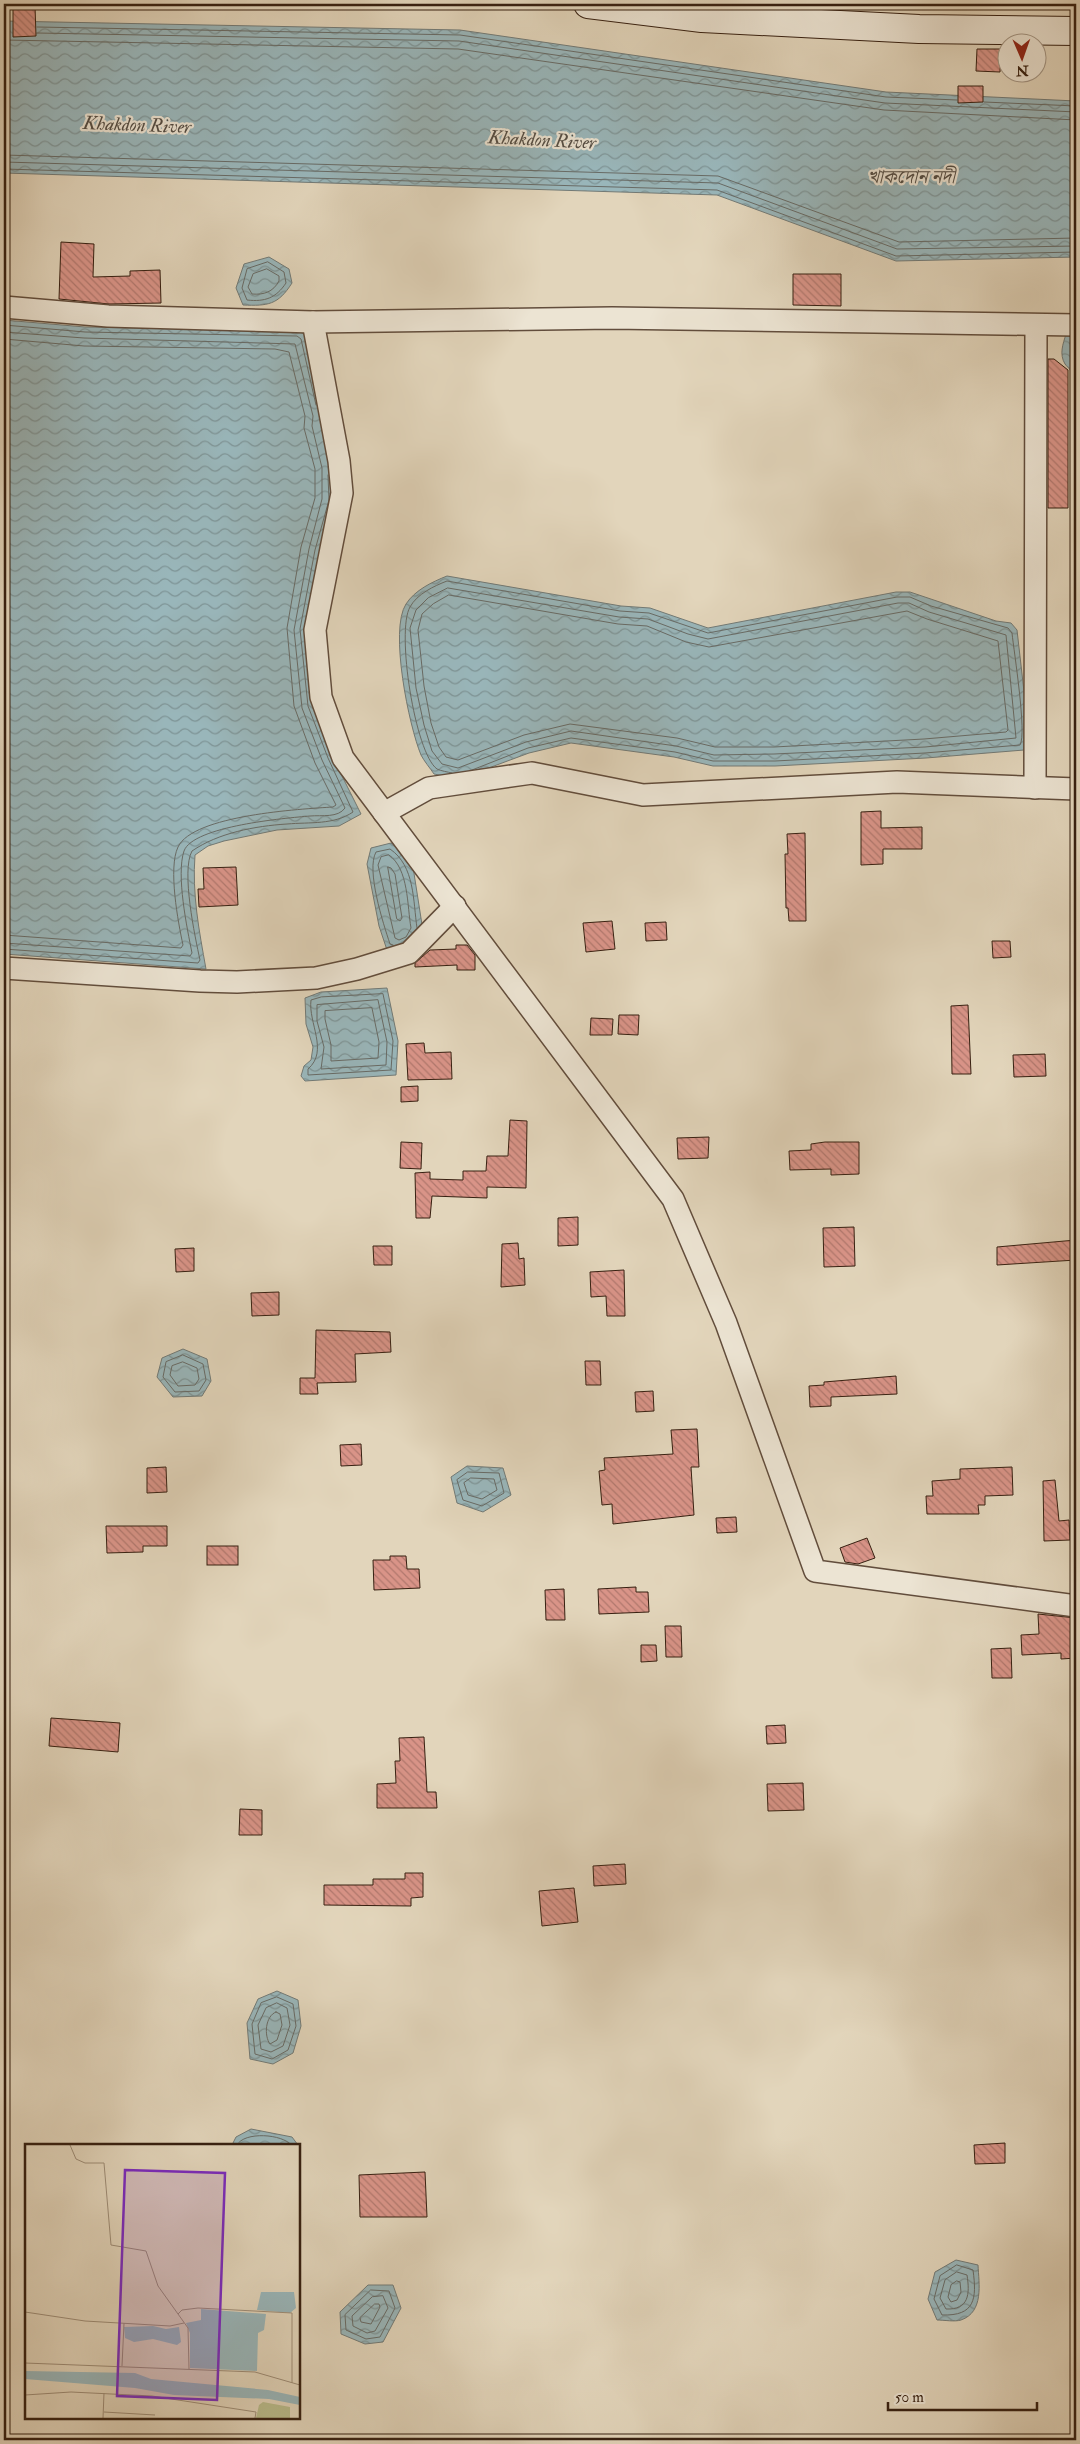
<svg xmlns="http://www.w3.org/2000/svg" width="1080" height="2444" font-family="'IM FELL Double Pica','Noto Serif Bengali',serif">
<style>
.water{fill:url(#water-waves);stroke:#727a76}
.lines{fill:none;stroke-linecap:round;stroke-linejoin:round}
.shore{stroke:#686b66;stroke-width:1}
.building{fill:url(#building-back-hatch);stroke:#372011}
.street-casing{stroke:#624d3c;stroke-width:24}
.secondary-casing{stroke:#372011;stroke-width:30}
.street{stroke:#ece4d3;stroke-width:21}
.secondary{stroke:#ece4d3;stroke-width:28}
.labels{text-anchor:middle;dominant-baseline:central;stroke-width:4.5;stroke-linejoin:round;paint-order:stroke}
.water-label{font-size:19px;font-style:italic;fill:#544d44;stroke:#ece4d3}
.inset-road{fill:none;stroke:#9e8d77;stroke-width:1}
.view{fill:#7b2cbf;fill-opacity:0.15;stroke:#7b2cbf;stroke-width:2.5}
.inset-edge{fill:none;stroke:#372011;stroke-width:2.5}
</style>
<defs>
<pattern id="water-waves" width="16" height="10" patternUnits="userSpaceOnUse" patternTransform="scale(1.25)"><rect width="16" height="10" fill="#99b6ba"/><path d="M0 5q4-4 8 0t8 0" fill="none" stroke="#7e9496"/></pattern>
<pattern id="building-back-hatch" width="6" height="6" patternUnits="userSpaceOnUse" patternTransform="scale(1.25)"><rect width="6" height="6" fill="#d99488"/><path d="M-1 5l2 2M0 0l6 6M5-1l2 2" fill="none" stroke="#b1786e"/></pattern>
</defs>
<rect width="100%" height="100%" fill="#e2d5bb"/>
<filter id="stains"><feTurbulence type="fractalNoise" baseFrequency=".004" numOctaves="4"/><feColorMatrix values="0 0 0 0 .2 0 0 0 0 .09 0 0 0 0 .02 0 0 0 .5 -.17"/></filter>
<radialGradient id="worn" r=".72"><stop offset=".6" stop-color="#630" stop-opacity="0"/><stop offset="1" stop-color="#630" stop-opacity=".3"/></radialGradient>
<g class="water">
<polygon points="4,21 460,30 886,92 1076,101 1076,257 896,261 717,195 4,173"/>
<path d="M269 257 289 269 292 283C278 305 268 306 243 305L236 288 244 264Z"/>
<path d="M4 320 85 327 297 331 305 334 327 443 334 500 320 551 332 756 361 814 339 826 277 830 224 841 208 846 195 855C192 894 199 930 206 969L4 954Z"/>
<path d="M1076 327V377L1072 375C1071 369 1068 368 1065 364 1059 354 1063 344 1066 334Z"/>
<path d="M447 576 621 606 650 608 708 628 896 592H910L996 621 1011 623 1017 630 1027 718 1024 750 926 758 775 766H713L674 757 571 743 529 753 459 779 434 774C430 768 424 761 421 755 409 726 389 630 406 604 415 590 432 582 447 576Z"/>
<polygon points="391,843 403,852 413,867 423,931 414,946 387,950 379,926 367,864 371,848"/>
<polygon points="387,988 398,1041 396,1075 305,1081 301,1076 304,1066 311,1060 313,1047 306,1024 305,998 321,992"/>
<polygon points="183,1349 207,1359 211,1381 202,1396 173,1397 157,1377 162,1358"/>
<polygon points="467,1466 503,1468 511,1495 483,1512 457,1503 451,1477"/>
<polygon points="277,1991 298,2000 301,2026 293,2053 273,2064 250,2059 247,2023 258,1999"/>
<polygon points="251,2129 292,2137 298,2145 232,2145 236,2137"/>
<path d="M956 2260 978 2265C979 2284 984 2312 961 2320 955 2322 944 2320 937 2320L928 2299 935 2272Z"/>
<polygon points="368,2285 393,2285 401,2308 383,2342 365,2344 341,2334 340,2312"/>
</g>
<g class="lines">
<g class="shore">
<polyline points="37,27 460,35 886,97 957,100"/>
<polyline points="37,33 459,41 885,103 1076,112"/>
<polyline points="4,40 458,49 884,110 1076,120"/>
<polyline points="984,102 1076,106"/>
<polyline points="4,155 718,176 899,242 1076,238"/>
<polyline points="4,162 718,183 897,249 1076,246"/>
<polyline points="4,169 717,190 896,256 1076,252"/>
<path d="M268 262 284 272 286 283C276 298 265 302 247 300L242 288 247 269Z"/>
<path d="M267 269 279 276V281C273 292 264 295 252 294L248 287 253 274Z"/>
<polyline points="4,325 85,332 297,336 301,339 316,405"/>
<path d="M4 332 84 338 295 344 313 416 312 426 322 468V499L309 549 294 630 302 708 322 760 345 808C338 818 322 815 310 816 286 818 193 826 184 851 176 875 187 928 192 953L190 956 4 943"/>
<path d="M4 339 84 346 275 349 289 352 305 416 304 428 315 469V498L301 547 287 628 294 706 315 763 336 805 333 807C301 809 193 815 178 847 168 868 178 922 183 945L181 948 4 935"/>
<polygon points="448,588 619,617 648,619 688,634 708,639 898,603 909,603 929,612 1006,635 1016,738 925,747 774,754 714,755 676,746 571,731 526,742 458,768 442,764 432,751 424,725 416,688 410,628 416,610 428,598"/>
<polygon points="449,595 618,624 647,626 686,642 709,647 907,611 927,619 998,641 1008,730 1006,732 924,739 774,747 715,747 677,738 570,724 524,735 458,760 446,757 439,747 431,723 424,686 418,630 422,614 433,604"/>
<path d="M452 773C448 772 441 771 437 769 415 753 396 631 410 607 417 594 434 586 447 581L620 611 649 613 708 633 897 597H910L931 606 1008 628 1012 633C1014 652 1027 734 1020 745L925 753 775 761H713L675 752 571 738 528 748 472 770"/>
<path d="M389 855C409 869 407 906 411 928L406 937 399 940 395 938 378 865 381 857Z"/>
<polygon points="388,867 391,868 395,874 402,918 400,921 397,919"/>
<path d="M393 945 390 944C383 923 366 870 376 852L390 849C415 866 413 901 417 928"/>
<path d="M4 949 198 963 200 960C195 937 181 871 192 851 218 833 255 826 287 824 310 822 334 825 353 812L328 758 308 706 300 629 315 550 329 500 328 475"/>
<path d="M383 994 393 1041 391 1070 308 1075V1069C329 1051 308 1023 311 1000L321 997Z"/>
<polygon points="378,1000 387,1042 386,1065 321,1069 324,1047 317,1021 317,1005"/>
<polygon points="372,1008 379,1042 378,1058 331,1061 331,1045 325,1019 325,1011"/>
<polygon points="183,1355 203,1364 206,1380 199,1391 175,1392 163,1377 166,1362"/>
<polygon points="183,1362 197,1368 199,1379 195,1385 178,1386 170,1375 172,1366"/>
<polygon points="468,1472 499,1473 504,1493 482,1506 463,1500 457,1480"/>
<polygon points="471,1478 494,1479 497,1490 482,1499 468,1495 464,1483"/>
<polygon points="277,1997 293,2004 296,2026 288,2050 272,2059 255,2054 252,2024 261,2003"/>
<polygon points="277,2003 287,2008 290,2025 283,2046 271,2052 261,2049 258,2025 266,2008"/>
<path d="M276 2012 280 2014 282 2025 277 2040 270 2044C264 2036 265 2016 276 2012Z"/>
<path d="M237 2145C244 2131 283 2134 291 2145"/>
<path d="M957 2265 973 2270C977 2299 975 2316 942 2315L934 2299 940 2276Z"/>
<path d="M957 2272 967 2275C970 2294 969 2310 946 2309L940 2298 945 2280Z"/>
<polygon points="957,2281 960,2282 961,2292 957,2300 951,2302 948,2297 951,2285"/>
<polygon points="371,2290 389,2291 395,2308 380,2337 366,2339 346,2330 345,2315"/>
<polygon points="383,2296 388,2308 375,2331 367,2333 353,2326 352,2316 372,2297"/>
<polygon points="375,2304 379,2304 380,2307 371,2324 361,2322 360,2318"/>
</g>
</g>
<g class="building">
<polygon points="35,6 36,36 13,37 13,7"/>
<polygon points="977,49 1001,49 1000,72 976,71"/>
<polygon points="958,86 983,86 983,102 958,103"/>
<polygon points="61,242 94,244 93,277 130,276 130,271 160,270 161,303 109,304 59,299"/>
<polygon points="793,274 841,274 841,306 793,305"/>
<polygon points="1048,359 1054,359 1068,370 1068,508 1048,508"/>
<polygon points="881,811 881,828 922,827 922,849 883,849 883,864 861,865 861,812"/>
<polygon points="805,833 806,921 789,921 788,908 786,908 785,854 788,854 787,834"/>
<polygon points="236,867 238,905 199,907 198,889 204,889 203,868"/>
<polygon points="612,921 615,949 586,952 583,923"/>
<polygon points="666,922 667,940 646,941 645,923"/>
<polygon points="992,941 1010,941 1011,957 993,958"/>
<polygon points="456,945 467,945 475,955 475,970 457,970 457,965 415,967 415,963 430,950 456,949"/>
<polygon points="968,1005 971,1074 952,1074 951,1006"/>
<polygon points="619,1015 639,1015 638,1035 618,1034"/>
<polygon points="591,1018 613,1019 612,1035 590,1035"/>
<polygon points="424,1043 425,1053 451,1052 452,1079 408,1080 406,1044"/>
<polygon points="1045,1054 1046,1076 1014,1077 1013,1055"/>
<polygon points="418,1086 418,1101 401,1102 401,1087"/>
<polygon points="510,1120 527,1121 526,1188 487,1187 487,1198 432,1196 430,1218 416,1218 415,1173 430,1172 430,1179 463,1180 463,1171 486,1171 487,1156 508,1156"/>
<polygon points="709,1137 708,1158 678,1159 677,1138"/>
<polygon points="401,1142 422,1143 421,1169 400,1168"/>
<polygon points="825,1142 859,1142 859,1174 831,1175 831,1169 790,1170 789,1151 811,1150 811,1144"/>
<polygon points="578,1217 578,1245 558,1246 558,1218"/>
<polygon points="854,1227 855,1266 824,1267 823,1228"/>
<polygon points="1076,1240 1076,1260 997,1265 997,1247"/>
<polygon points="518,1243 519,1259 524,1258 525,1285 501,1287 502,1244"/>
<polygon points="373,1246 392,1246 392,1265 374,1265"/>
<polygon points="194,1248 194,1271 176,1272 175,1249"/>
<polygon points="624,1270 625,1316 607,1316 606,1296 591,1297 590,1272"/>
<polygon points="279,1292 279,1315 252,1316 251,1293"/>
<polygon points="316,1330 390,1332 391,1352 355,1354 356,1382 317,1383 318,1394 300,1394 300,1378 315,1378"/>
<polygon points="585,1361 600,1361 601,1385 586,1385"/>
<polygon points="896,1376 897,1394 831,1397 831,1406 810,1407 809,1386 824,1385 824,1382"/>
<polygon points="653,1391 654,1411 636,1412 635,1392"/>
<polygon points="697,1429 699,1467 691,1467 694,1515 613,1524 612,1504 602,1505 599,1471 605,1470 604,1458 673,1454 671,1430"/>
<polygon points="361,1444 362,1465 341,1466 340,1445"/>
<polygon points="166,1467 167,1492 147,1493 147,1468"/>
<polygon points="1012,1467 1013,1495 985,1496 985,1505 978,1505 979,1514 927,1514 926,1496 933,1496 932,1481 960,1479 960,1469"/>
<polygon points="1055,1480 1059,1521 1069,1520 1070,1540 1044,1541 1043,1481"/>
<polygon points="736,1517 737,1532 717,1533 716,1518"/>
<polygon points="106,1526 167,1526 167,1546 143,1546 143,1552 107,1553"/>
<polygon points="867,1538 875,1558 858,1564 845,1562 840,1548"/>
<rect x="207" y="1546" width="31" height="19"/>
<polygon points="390,1556 406,1556 407,1569 419,1569 420,1588 374,1590 373,1560 390,1560"/>
<polygon points="636,1587 636,1592 648,1592 649,1612 599,1614 598,1589"/>
<polygon points="564,1589 565,1620 546,1620 545,1590"/>
<polygon points="1038,1614 1076,1618 1076,1658 1061,1659 1061,1653 1022,1655 1021,1635 1039,1634"/>
<polygon points="665,1626 681,1626 682,1657 666,1657"/>
<polygon points="641,1645 656,1645 657,1661 641,1662"/>
<polygon points="1011,1648 1012,1678 992,1678 991,1649"/>
<polygon points="51,1718 120,1723 118,1752 49,1746"/>
<polygon points="785,1725 786,1743 767,1744 766,1726"/>
<polygon points="424,1737 427,1792 436,1792 437,1808 377,1808 377,1784 396,1783 395,1761 400,1761 399,1738"/>
<polygon points="803,1783 804,1810 768,1811 767,1784"/>
<polygon points="240,1809 262,1810 262,1835 239,1835"/>
<polygon points="625,1864 626,1884 594,1886 593,1866"/>
<polygon points="405,1873 423,1873 423,1897 411,1898 411,1906 324,1905 324,1885 373,1885 373,1879 405,1879"/>
<polygon points="574,1888 578,1922 542,1926 539,1891"/>
<polygon points="1005,2143 1005,2163 975,2164 974,2145"/>
<polygon points="425,2172 427,2217 360,2217 359,2175"/>
</g>
<g class="lines">
<defs>
<g id="street">
<polyline points="4,307 108,316 313,322 612,318 1076,325"/>
<polyline points="313,322 339,461 342,493 315,630 321,697 343,758 673,1199 726,1323 815,1571 1076,1606"/>
<polyline points="1035,788 1036,325"/>
<polyline points="384,813 429,788 532,773 643,795 897,782 1076,789"/>
<polyline points="4,968 200,981 237,982 316,978 357,969 409,953 455,906"/>
</g>
<polyline id="secondary" points="588,4 702,18 919,29 1076,31"/>
</defs>
<use href="#street" class="street-casing"/>
<use href="#secondary" class="secondary-casing"/>
<use href="#street" class="street"/>
<use href="#secondary" class="secondary"/>
</g>
<g class="labels">
<g class="water-label">
<text transform="translate(137 125) rotate(2)">Khakdon River</text>
<text transform="translate(542 140) rotate(3)">Khakdon River</text>
<text x="911" y="177">খাকদোন নদী</text>
</g>
</g>
<g transform="translate(25 2144)">
<rect width="275" height="275" fill="#e2d5bb"/>
<path d="M238 258 265 263V274H231L234 261Z" fill="#b9bc8c"/>
<path d="M236 148H269L271 164 265 169 232 166ZM176 165 241 170 239 186 233 189 232 227 165 224V189L161 179 176 176ZM128 182 141 185 154 183 156 198 152 201 128 195 109 198 100 194 99 183ZM0 227 110 229 126 235 243 246 275 253V261L244 255 149 251 110 244 0 235Z" fill="#99b6ba"/>
<path class="inset-road" d="M45 1 51 15 60 19H79L86 101 121 107 133 142 163 184 164 225M0 168 60 177 145 182 159 179M153 170 157 166 173 164 267 169V239M0 219 230 228 275 241M97 222 99 179M0 251 46 248 127 252 231 268 230 274M79 268 130 271M78 274 79 249"/>
<path class="view" d="M100 26 200 29 192 256 92 252Z"/>
<rect width="275" height="275" class="inset-edge"/>
</g>
<rect width="1080" height="2444" fill="none" stroke="#e2d5bb" stroke-width="20"/>
<rect x="5" y="5" width="1070" height="2434" fill="none" stroke="#372011" stroke-width="2.5"/>
<rect x="10" y="10" width="1060" height="2424" fill="none" stroke="#372011"/>
<g transform="translate(1022 58) rotate(178)"><circle r="24" fill="#ece4d3" stroke="#a49685"/>
<path d="M0-4L9 19L0 12L-9 19Z" fill="#8f2418"/>
<text y="-8" font-size="14" font-weight="bold" text-anchor="middle" fill="#372011">N</text>
</g>
<path d="M888 2402v8h149v-8" fill="none" stroke="#372011" stroke-width="2.5"/>
<text x="895" y="2402" font-size="15" fill="#372011" stroke="#ece4d3" stroke-width="4" paint-order="stroke">50 m</text>
<rect width="100%" height="100%" filter="url(#stains)"/>
<rect width="100%" height="100%" fill="url(#worn)"/>
</svg>
